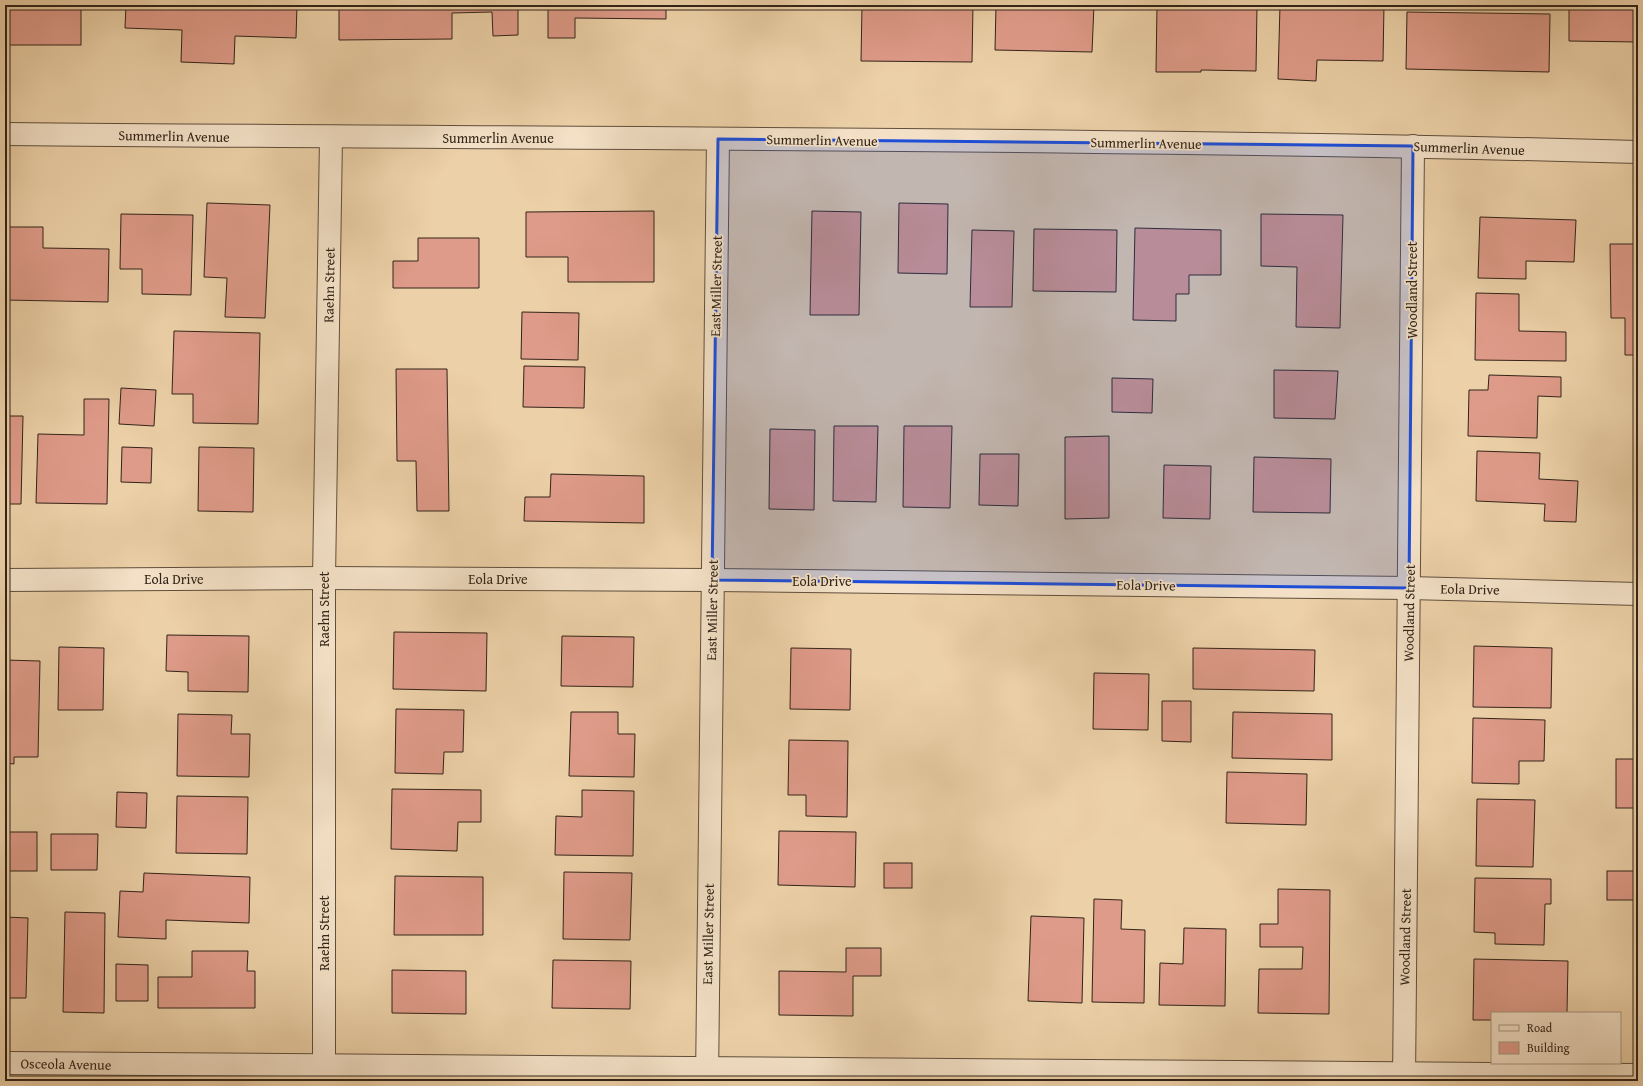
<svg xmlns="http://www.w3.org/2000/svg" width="1643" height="1086" font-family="'Gentium Book Plus',serif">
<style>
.building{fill:#df9b89;stroke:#322418}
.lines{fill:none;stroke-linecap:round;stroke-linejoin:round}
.minor-casing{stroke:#604f3c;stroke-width:24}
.tertiary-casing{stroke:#604f3c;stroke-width:24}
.minor{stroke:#f3e0c6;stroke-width:22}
.tertiary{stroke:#f3e0c6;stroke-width:22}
.marked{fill:#1d4ed8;fill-opacity:0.2;stroke:#1d4ed8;stroke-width:3;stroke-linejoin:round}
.labels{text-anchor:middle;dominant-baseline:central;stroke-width:3.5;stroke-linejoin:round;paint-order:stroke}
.street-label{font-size:14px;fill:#322418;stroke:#f3e0c6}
</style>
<rect width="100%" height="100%" fill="#ecd0a7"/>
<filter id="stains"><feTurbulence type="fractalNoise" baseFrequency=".005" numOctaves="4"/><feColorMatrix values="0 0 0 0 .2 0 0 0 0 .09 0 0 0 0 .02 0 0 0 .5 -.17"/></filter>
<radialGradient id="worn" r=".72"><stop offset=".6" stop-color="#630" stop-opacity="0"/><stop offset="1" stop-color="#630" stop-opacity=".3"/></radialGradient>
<g class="building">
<rect x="5" y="5" width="76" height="40"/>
<polygon points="126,5 297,5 296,38 235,36 234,64 181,62 182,30 125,28"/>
<polygon points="339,5 518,5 518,35 493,36 492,12 452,13 452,39 339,40"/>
<polygon points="548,5 666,5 666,19 575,18 575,38 548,38"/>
<polygon points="862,5 973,5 972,62 861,61"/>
<polygon points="996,5 1094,5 1092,52 995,50"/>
<polygon points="1157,5 1257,5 1256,71 1201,70 1201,72 1156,72"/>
<polygon points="1280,5 1384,5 1383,61 1317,60 1316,81 1278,79"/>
<polygon points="1569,5 1638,5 1638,42 1569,41"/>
<polygon points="1407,12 1550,14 1549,72 1406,69"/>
<polygon points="207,203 270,205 265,318 225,317 227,278 204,277"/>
<polygon points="899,203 948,204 947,274 898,273"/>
<polygon points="654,211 654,282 568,282 568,257 526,257 526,212"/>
<polygon points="812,211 861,212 859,315 810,315"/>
<polygon points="121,214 193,215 191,295 142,294 142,269 120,269"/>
<polygon points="1261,214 1343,215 1340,328 1296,327 1297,267 1261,266"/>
<polygon points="1480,217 1576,220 1574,262 1526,261 1526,279 1478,278"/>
<polygon points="5,227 43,227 43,248 109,249 108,302 5,300"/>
<polygon points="1135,228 1221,230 1221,275 1189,275 1189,294 1176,294 1176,321 1133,320"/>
<polygon points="1034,229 1117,230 1116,292 1033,291"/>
<polygon points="972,230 1014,231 1012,307 970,307"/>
<polygon points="418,238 479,238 479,288 393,288 393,261 418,261"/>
<polygon points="1610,244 1638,244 1638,355 1625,355 1625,318 1611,318"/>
<polygon points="1476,293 1519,294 1519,331 1566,332 1566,361 1475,360"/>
<polygon points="522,312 579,313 578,360 521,359"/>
<polygon points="174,331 260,333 258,424 193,423 193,394 172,394"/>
<polygon points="524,366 585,367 584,408 523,407"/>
<polygon points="396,369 447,369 449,511 417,511 416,461 397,461"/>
<polygon points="1274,370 1338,371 1335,419 1274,418"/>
<polygon points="1489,375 1561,377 1561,397 1538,396 1537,438 1468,436 1469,390 1488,390"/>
<polygon points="1112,378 1153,379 1152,413 1112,412"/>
<polygon points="121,388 156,390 154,426 119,424"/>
<polygon points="84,399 109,399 107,504 36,503 38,434 84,435"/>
<polygon points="5,416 23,416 21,504 5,504"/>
<polygon points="834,426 878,426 876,502 833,501"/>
<polygon points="904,426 952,426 950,508 903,507"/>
<polygon points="770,429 815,430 814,510 769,509"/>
<polygon points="1109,436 1109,518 1065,519 1065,437"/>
<polygon points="122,447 152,448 151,483 121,482"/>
<polygon points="199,447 254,448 253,512 198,511"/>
<polygon points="1477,451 1540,453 1539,479 1578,481 1576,522 1544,521 1545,504 1476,501"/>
<polygon points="980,454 1019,454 1018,506 979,505"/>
<polygon points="1254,457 1331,459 1330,513 1253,512"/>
<polygon points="1164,465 1211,466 1210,519 1163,518"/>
<polygon points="551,474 644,476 644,523 524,521 525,497 550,497"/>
<polygon points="394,632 487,633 486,691 393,689"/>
<polygon points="167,635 249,636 248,692 188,691 188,672 166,671"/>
<polygon points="562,636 634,637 633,687 561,686"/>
<polygon points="1474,646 1552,648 1551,708 1473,707"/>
<polygon points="59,647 104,648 103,710 58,710"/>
<polygon points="791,648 851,649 850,710 790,709"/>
<polygon points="1193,648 1315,650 1314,691 1193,689"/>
<rect x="1634" y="658" width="4" height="38"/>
<polygon points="5,660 40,661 38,757 14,757 14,764 5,763"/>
<polygon points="1094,673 1149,674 1148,730 1093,729"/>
<polygon points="1162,701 1191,701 1191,742 1162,741"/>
<polygon points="396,709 464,710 463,752 444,752 443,774 395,773"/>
<polygon points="571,712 618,712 618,734 635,734 634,777 569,776"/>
<polygon points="1233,712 1332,714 1332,760 1232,758"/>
<polygon points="178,714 232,715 231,734 250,734 249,777 177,776"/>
<polygon points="1473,718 1545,720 1544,761 1519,761 1519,784 1472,783"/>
<polygon points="789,740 848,741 847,817 806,816 806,795 788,795"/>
<rect x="1616" y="759" width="22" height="49"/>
<polygon points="1227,772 1307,774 1306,825 1226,823"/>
<polygon points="392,789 481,790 481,822 458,822 457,851 391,849"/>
<polygon points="582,790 634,791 633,856 555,855 556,816 582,817"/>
<polygon points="117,792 147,793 146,828 116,827"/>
<polygon points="177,796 248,797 247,854 176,853"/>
<polygon points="1477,799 1535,800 1533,867 1476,866"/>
<polygon points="779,831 856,832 855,887 778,885"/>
<rect x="6" y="832" width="31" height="39"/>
<polygon points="51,834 98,834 97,870 51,870"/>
<rect x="884" y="863" width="28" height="25"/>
<rect x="1607" y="871" width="31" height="29"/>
<polygon points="564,872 632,873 630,940 563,939"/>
<polygon points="144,873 250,877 249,923 166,920 166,939 118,937 120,891 143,892"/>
<polygon points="395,876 483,877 483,935 394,935"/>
<polygon points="1475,878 1551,879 1551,904 1545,904 1544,945 1495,944 1495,933 1474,932"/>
<polygon points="1278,889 1330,890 1329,1014 1258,1013 1259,969 1302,969 1303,947 1260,947 1260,924 1278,924"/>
<polygon points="1094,899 1122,900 1121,929 1145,930 1144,1003 1092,1002"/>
<polygon points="65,912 105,913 104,1013 63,1012"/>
<polygon points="1031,916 1084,918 1082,1003 1028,1001"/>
<polygon points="5,917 28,918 26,998 5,998"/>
<polygon points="1184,928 1226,929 1225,1006 1159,1005 1160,963 1183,964"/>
<polygon points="846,948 881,948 881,976 853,976 853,1016 779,1015 779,971 846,972"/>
<polygon points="192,951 248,951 247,971 255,971 255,1008 158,1008 158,977 192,977"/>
<polygon points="1474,959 1568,961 1567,1013 1492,1013 1492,1020 1473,1020"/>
<polygon points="553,960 631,961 630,1009 552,1008"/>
<polygon points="116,964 148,965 148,1001 116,1001"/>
<polygon points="392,970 466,971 466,1014 392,1013"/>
</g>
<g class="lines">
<defs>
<g id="minor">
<polyline points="5,580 324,578 712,580 1409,588 1638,594"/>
<polyline points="5,1063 1638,1075"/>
<polyline points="324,1081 324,578 331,137"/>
<polyline points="707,1081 718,139"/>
<polyline points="1404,1081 1413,146"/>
</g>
<path id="tertiary" d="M5 134C549 139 1094 137 1638 152"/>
</defs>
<use href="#minor" class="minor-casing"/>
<use href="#tertiary" class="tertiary-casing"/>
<use href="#minor" class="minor"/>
<use href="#tertiary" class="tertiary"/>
</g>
<path class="marked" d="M718 139 1413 146 1409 588 712 580Z"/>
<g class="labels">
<g class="street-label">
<text transform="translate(174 136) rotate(1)">Summerlin Avenue</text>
<text x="498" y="138">Summerlin Avenue</text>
<text transform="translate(822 140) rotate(1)">Summerlin Avenue</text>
<text transform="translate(1146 143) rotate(1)">Summerlin Avenue</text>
<text transform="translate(1469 148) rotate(2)">Summerlin Avenue</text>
<text transform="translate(329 285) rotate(-89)">Raehn Street</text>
<text transform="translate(716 286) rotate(-89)">East Miller Street</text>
<text transform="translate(1412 290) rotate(-90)">Woodland Street</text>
<text x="174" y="579">Eola Drive</text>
<text x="498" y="579">Eola Drive</text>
<text x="822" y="581">Eola Drive</text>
<text transform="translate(1146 585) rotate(1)">Eola Drive</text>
<text transform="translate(1470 589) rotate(1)">Eola Drive</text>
<text transform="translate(324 609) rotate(-90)">Raehn Street</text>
<text transform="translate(712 610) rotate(-89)">East Miller Street</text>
<text transform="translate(1409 613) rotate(-89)">Woodland Street</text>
<text transform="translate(324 933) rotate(-90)">Raehn Street</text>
<text transform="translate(708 934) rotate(-89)">East Miller Street</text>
<text transform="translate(1405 937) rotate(-89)">Woodland Street</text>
<text transform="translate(66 1064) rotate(1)">Osceola Avenue</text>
</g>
</g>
<rect width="1643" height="1086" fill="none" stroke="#ecd0a7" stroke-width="20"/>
<rect x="6" y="6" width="1631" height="1074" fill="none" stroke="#322418" stroke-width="2"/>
<rect x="10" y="10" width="1623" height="1066" fill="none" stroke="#322418"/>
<rect x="1491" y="1012" width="130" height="52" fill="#f3e0c6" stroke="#a69580"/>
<rect x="1499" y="1025" width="20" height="6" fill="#f3e0c6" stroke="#a69580"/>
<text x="1527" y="1032" font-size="12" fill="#322418">Road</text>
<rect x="1499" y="1042" width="20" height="12" fill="#df9b89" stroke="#a69580"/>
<text x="1527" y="1052" font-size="12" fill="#322418">Building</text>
<rect width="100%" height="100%" filter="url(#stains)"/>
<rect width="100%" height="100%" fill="url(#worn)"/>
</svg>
